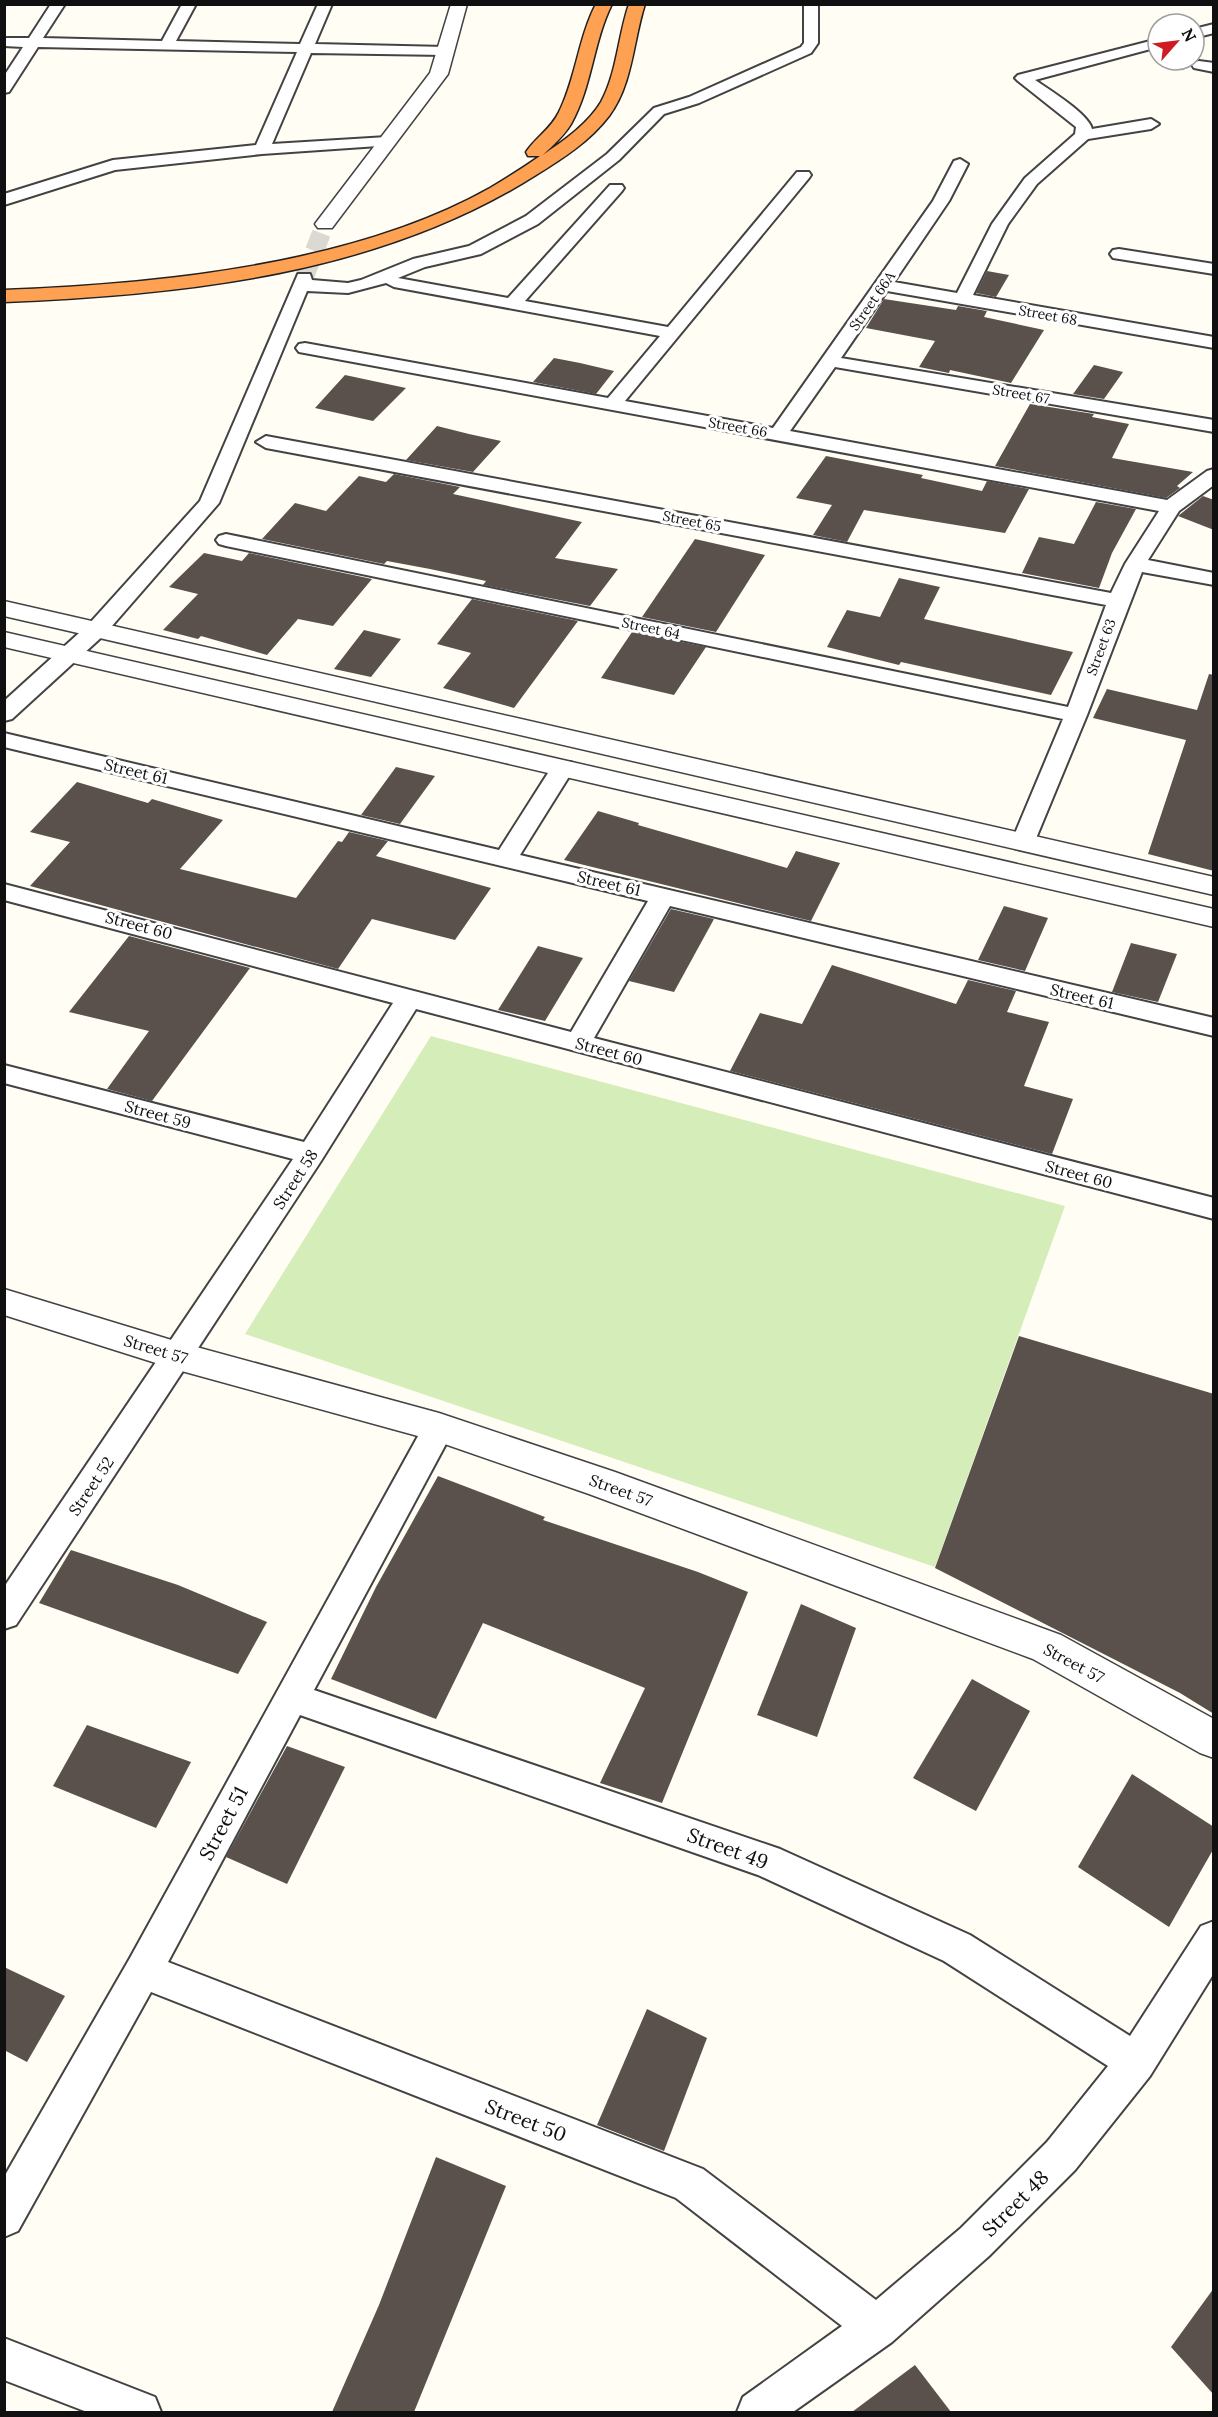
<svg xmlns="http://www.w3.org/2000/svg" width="1218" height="2417" font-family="Lora,serif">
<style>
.green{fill:#d5eeb9}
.building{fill:#5a514c}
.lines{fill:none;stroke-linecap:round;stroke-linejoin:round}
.tertiary-tunnel{stroke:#dbd9d2;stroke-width:19;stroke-dasharray:19 10;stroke-linecap:butt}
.minor-casing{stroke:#434343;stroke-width:4}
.tertiary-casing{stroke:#434343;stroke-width:3}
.motorway-casing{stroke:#212121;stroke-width:3}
.minor{fill:#fff;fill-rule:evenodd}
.tertiary{fill:#fff;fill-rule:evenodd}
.motorway{fill:#ffa152;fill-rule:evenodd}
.labels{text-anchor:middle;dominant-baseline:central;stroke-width:6;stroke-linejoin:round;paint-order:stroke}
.far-street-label{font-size:14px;fill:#101010;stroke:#fff}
.street-label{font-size:16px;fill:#101010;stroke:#fff}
.near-street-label{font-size:20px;fill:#101010;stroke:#fff}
</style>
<rect width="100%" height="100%" fill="#fffdf4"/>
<polygon class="green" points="431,1036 1065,1206 935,1567 245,1334"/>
<g class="building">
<polygon points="987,271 1009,275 996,297 976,293"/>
<polygon points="884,299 956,310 958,306 987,311 984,317 1044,330 1011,383 950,370 949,373 919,367 935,341 866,328"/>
<polygon points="554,358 580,363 614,371 596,394 533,382"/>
<polygon points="1094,365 1123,372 1104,399 1073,394"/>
<polygon points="345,375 406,388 373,421 315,408"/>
<polygon points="1030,404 1094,414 1092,417 1129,424 1112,458 1193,472 1177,486 1180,488 1166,498 995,466"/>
<polygon points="437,426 469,434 501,441 473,472 406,460"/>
<polygon points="826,456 923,475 921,478 982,491 987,481 1029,489 1005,533 864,510 847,542 813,535 832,505 796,498"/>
<polygon points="394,474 460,487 453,494 582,522 555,558 618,569 590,606 483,585 486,581 430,569 387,561 384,564 262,539 295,503 326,511 359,476 386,482"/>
<polygon points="1203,496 1214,500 1214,530 1178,516"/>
<polygon points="1096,502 1136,509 1112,553 1099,588 1022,573 1039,537 1074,544"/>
<polygon points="695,539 765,555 716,632 642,617"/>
<polygon points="204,553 242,561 249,553 372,579 333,626 298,619 267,655 201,636 198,639 163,630 198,594 169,587"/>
<polygon points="899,578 940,587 924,619 1073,652 1051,695 901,662 899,665 827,647 847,610 880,617"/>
<polygon points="472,599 578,621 514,708 443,688 471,653 437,644"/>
<polygon points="364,630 401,639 371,677 334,669"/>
<polygon points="632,632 706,647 674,695 601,678"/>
<polygon points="1209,674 1214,675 1214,871 1148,854 1186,740 1093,718 1107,689 1197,710"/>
<polygon points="396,767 435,776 400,824 361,815"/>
<polygon points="77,782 148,803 152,799 223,820 180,869 296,898 338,841 342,842 349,832 388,841 376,856 491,888 455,940 372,919 338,969 30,886 70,842 30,832"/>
<polygon points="598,811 639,823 638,825 787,868 796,851 840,863 811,921 564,860"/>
<polygon points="1004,906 1048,918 1025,971 978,960"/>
<polygon points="671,909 714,919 674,992 629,981"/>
<polygon points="129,936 250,968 152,1101 107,1089 149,1031 69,1012"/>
<polygon points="1131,943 1177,954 1158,1002 1112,992"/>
<polygon points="538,946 583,958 545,1021 498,1010"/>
<polygon points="832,965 956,1004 968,980 1016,991 1007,1012 1049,1022 1024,1086 1073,1099 1052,1154 730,1071 760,1013 802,1024"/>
<polygon points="1019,1336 1214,1394 1214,1714 1180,1693 935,1568"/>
<polygon points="438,1476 545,1517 543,1520 698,1572 748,1592 662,1803 600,1783 645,1688 483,1623 436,1719 331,1679 376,1587"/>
<polygon points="71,1550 178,1585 267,1622 238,1674 39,1603"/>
<polygon points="801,1604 856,1628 817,1737 757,1715"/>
<polygon points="972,1679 1030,1711 976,1811 913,1778"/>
<polygon points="87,1725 191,1762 156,1828 53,1786"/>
<polygon points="287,1746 345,1767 287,1884 226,1857"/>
<polygon points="1132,1774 1214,1827 1214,1848 1169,1927 1078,1867"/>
<polygon points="4,1967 65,1996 27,2062 4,2050"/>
<polygon points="647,2009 707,2038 664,2151 597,2125"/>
<polygon points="436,2157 506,2186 414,2412 332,2412 379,2305"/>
<polygon points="1214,2288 1214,2395 1171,2347"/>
<polygon points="915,2365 951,2412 852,2412"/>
</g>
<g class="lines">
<polyline class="tertiary-tunnel" points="304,278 325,224"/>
<defs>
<g id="minor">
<polygon points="51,4 65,4 43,38 162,41 182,4 196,4 176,41 300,44 318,4 332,4 315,44 446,47 453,51 446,55 311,53 272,144 387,137 395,142 393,145 262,154 115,170 4,205 4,194 113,160 256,145 297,52 38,47 9,92 4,93 4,76 23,47 4,46 4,38 29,38"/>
<path d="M804 4H818V43L811 53 699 103 664 114 619 160 538 224 481 254 425 267 398 278 508 298 610 185H622L624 188 622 191 525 301 668 327 797 172H809L811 175 809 178 625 401 773 428 933 201 954 161 960 159 968 164 949 201 894 282 957 293 992 224 1025 178 1075 134 1076 127 1018 81 1015 78 1018 75 1158 39V47L1035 80C1048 89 1089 114 1092 129L1151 119 1159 124 1151 129 1088 139 1037 184 1008 224 973 295 1214 337V348L887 291 841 358 1214 420V432L835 367 790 431 1167 500 1207 471 1214 469V485L1179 511 1148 560 1214 573V585L1142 572 1087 715 1032 848 1023 850 1014 848 1011 843 1063 719 226 546 219 544 216 540 219 536 226 534 1068 707 1106 605 266 448 256 442 266 436 1111 593 1125 564 1159 511 299 352 296 348 299 344 305 343 608 398 660 336 394 287 386 283 348 293 307 291 219 503 105 634 12 719 4 721V701L89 624 200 501 298 274H310L312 280 348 283 361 280 413 259 469 246 526 216 607 154 654 108 689 97 801 47 804 43Z"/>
<polygon points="1214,24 1214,33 1194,38 1194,29"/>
<polygon points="1199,61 1214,63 1214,72 1194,68 1192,65 1194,62"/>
<polygon points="1119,249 1214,264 1214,274 1113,258 1110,254 1113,250"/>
<polygon points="4,733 499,850 555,762 571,762 575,767 520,855 1214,1018 1214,1036 670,906 594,1038 1214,1198 1214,1219 416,1009 321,1161 16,1625 4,1629 4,1587 293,1159 4,1083 4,1065 304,1142 393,1003 4,900 4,884 571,1032 648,901 4,747"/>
<path d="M439 1415 450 1418 455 1427 314 1690 780 1849 970 1935 1130 2036 1201 1926 1214 1921V1973L1150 2076 1075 2170 989 2256 892 2342 793 2412H737L743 2397 842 2326 676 2198 151 1992 18 2231 4 2237V2177L130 1958 428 1418ZM300 1715 758 1875 944 1961 1108 2066 1047 2142 961 2228 876 2300 703 2169 168 1962Z"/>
<polygon points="4,2338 155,2397 161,2412 87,2412 4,2380"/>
</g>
<g id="tertiary">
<polygon points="451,4 467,4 448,74 332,228 318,228 315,224 318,220 430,73"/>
<polygon points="4,601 1214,877 1214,895 4,616"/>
<polygon points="4,632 1214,909 1214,927 4,647"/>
<polygon points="4,1289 178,1342 439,1413 615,1472 1061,1635 1214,1719 1214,1758 1200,1753 1033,1659 589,1494 436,1441 178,1370 4,1315"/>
</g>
<path id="motorway" d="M596 4H612C593 42 592 87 571 124 564 136 553 145 543 155 563 141 588 124 601 102 617 73 618 36 629 4H645C633 41 633 84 609 116 590 141 562 159 536 175 380 274 185 295 4 302V290C160 284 353 265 490 188 507 178 524 167 540 156H528L526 152C536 137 551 129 559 112 576 78 578 39 596 4Z"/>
</defs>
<use href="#minor" class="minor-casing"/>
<use href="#tertiary" class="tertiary-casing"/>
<use href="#motorway" class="motorway-casing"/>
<use href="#minor" class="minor"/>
<use href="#tertiary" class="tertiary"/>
<use href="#motorway" class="motorway"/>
</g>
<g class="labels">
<g class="far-street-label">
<text transform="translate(872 301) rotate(-55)">Street 66A</text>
<text transform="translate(1048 315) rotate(10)">Street 68</text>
<text transform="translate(1021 394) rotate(10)">Street 67</text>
<text transform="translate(738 427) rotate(10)">Street 66</text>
<text transform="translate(692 521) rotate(11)">Street 65</text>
<text transform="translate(651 628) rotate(12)">Street 64</text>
<text transform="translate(1101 647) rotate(-70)">Street 63</text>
</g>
<g class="street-label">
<text transform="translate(136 771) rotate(13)">Street 61</text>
<text transform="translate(609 883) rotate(13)">Street 61</text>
<text transform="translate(139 925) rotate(15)">Street 60</text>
<text transform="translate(1082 996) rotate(13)">Street 61</text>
<text transform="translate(609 1051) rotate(15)">Street 60</text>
<text transform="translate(158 1114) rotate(15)">Street 59</text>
<text transform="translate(1079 1174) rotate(15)">Street 60</text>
<text transform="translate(295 1179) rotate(-57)">Street 58</text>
<text transform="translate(156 1349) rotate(17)">Street 57</text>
<text transform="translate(91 1486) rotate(-56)">Street 52</text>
<text transform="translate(621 1490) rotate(20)">Street 57</text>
<text transform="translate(1074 1663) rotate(28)">Street 57</text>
</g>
<g class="near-street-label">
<text transform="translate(223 1823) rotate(-62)">Street 51</text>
<text transform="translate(728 1848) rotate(20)">Street 49</text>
<text transform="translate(526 2120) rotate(21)">Street 50</text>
<text transform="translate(1015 2203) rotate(-45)">Street 48</text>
</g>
</g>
<rect width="1218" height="2417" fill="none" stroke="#101010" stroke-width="12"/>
<g transform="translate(1176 42) rotate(62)"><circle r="28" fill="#ffffff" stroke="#9f9f9f" stroke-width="1.5"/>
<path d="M0-4.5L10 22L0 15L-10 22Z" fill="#ce1b24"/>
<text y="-9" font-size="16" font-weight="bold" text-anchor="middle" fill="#101010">N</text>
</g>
</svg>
